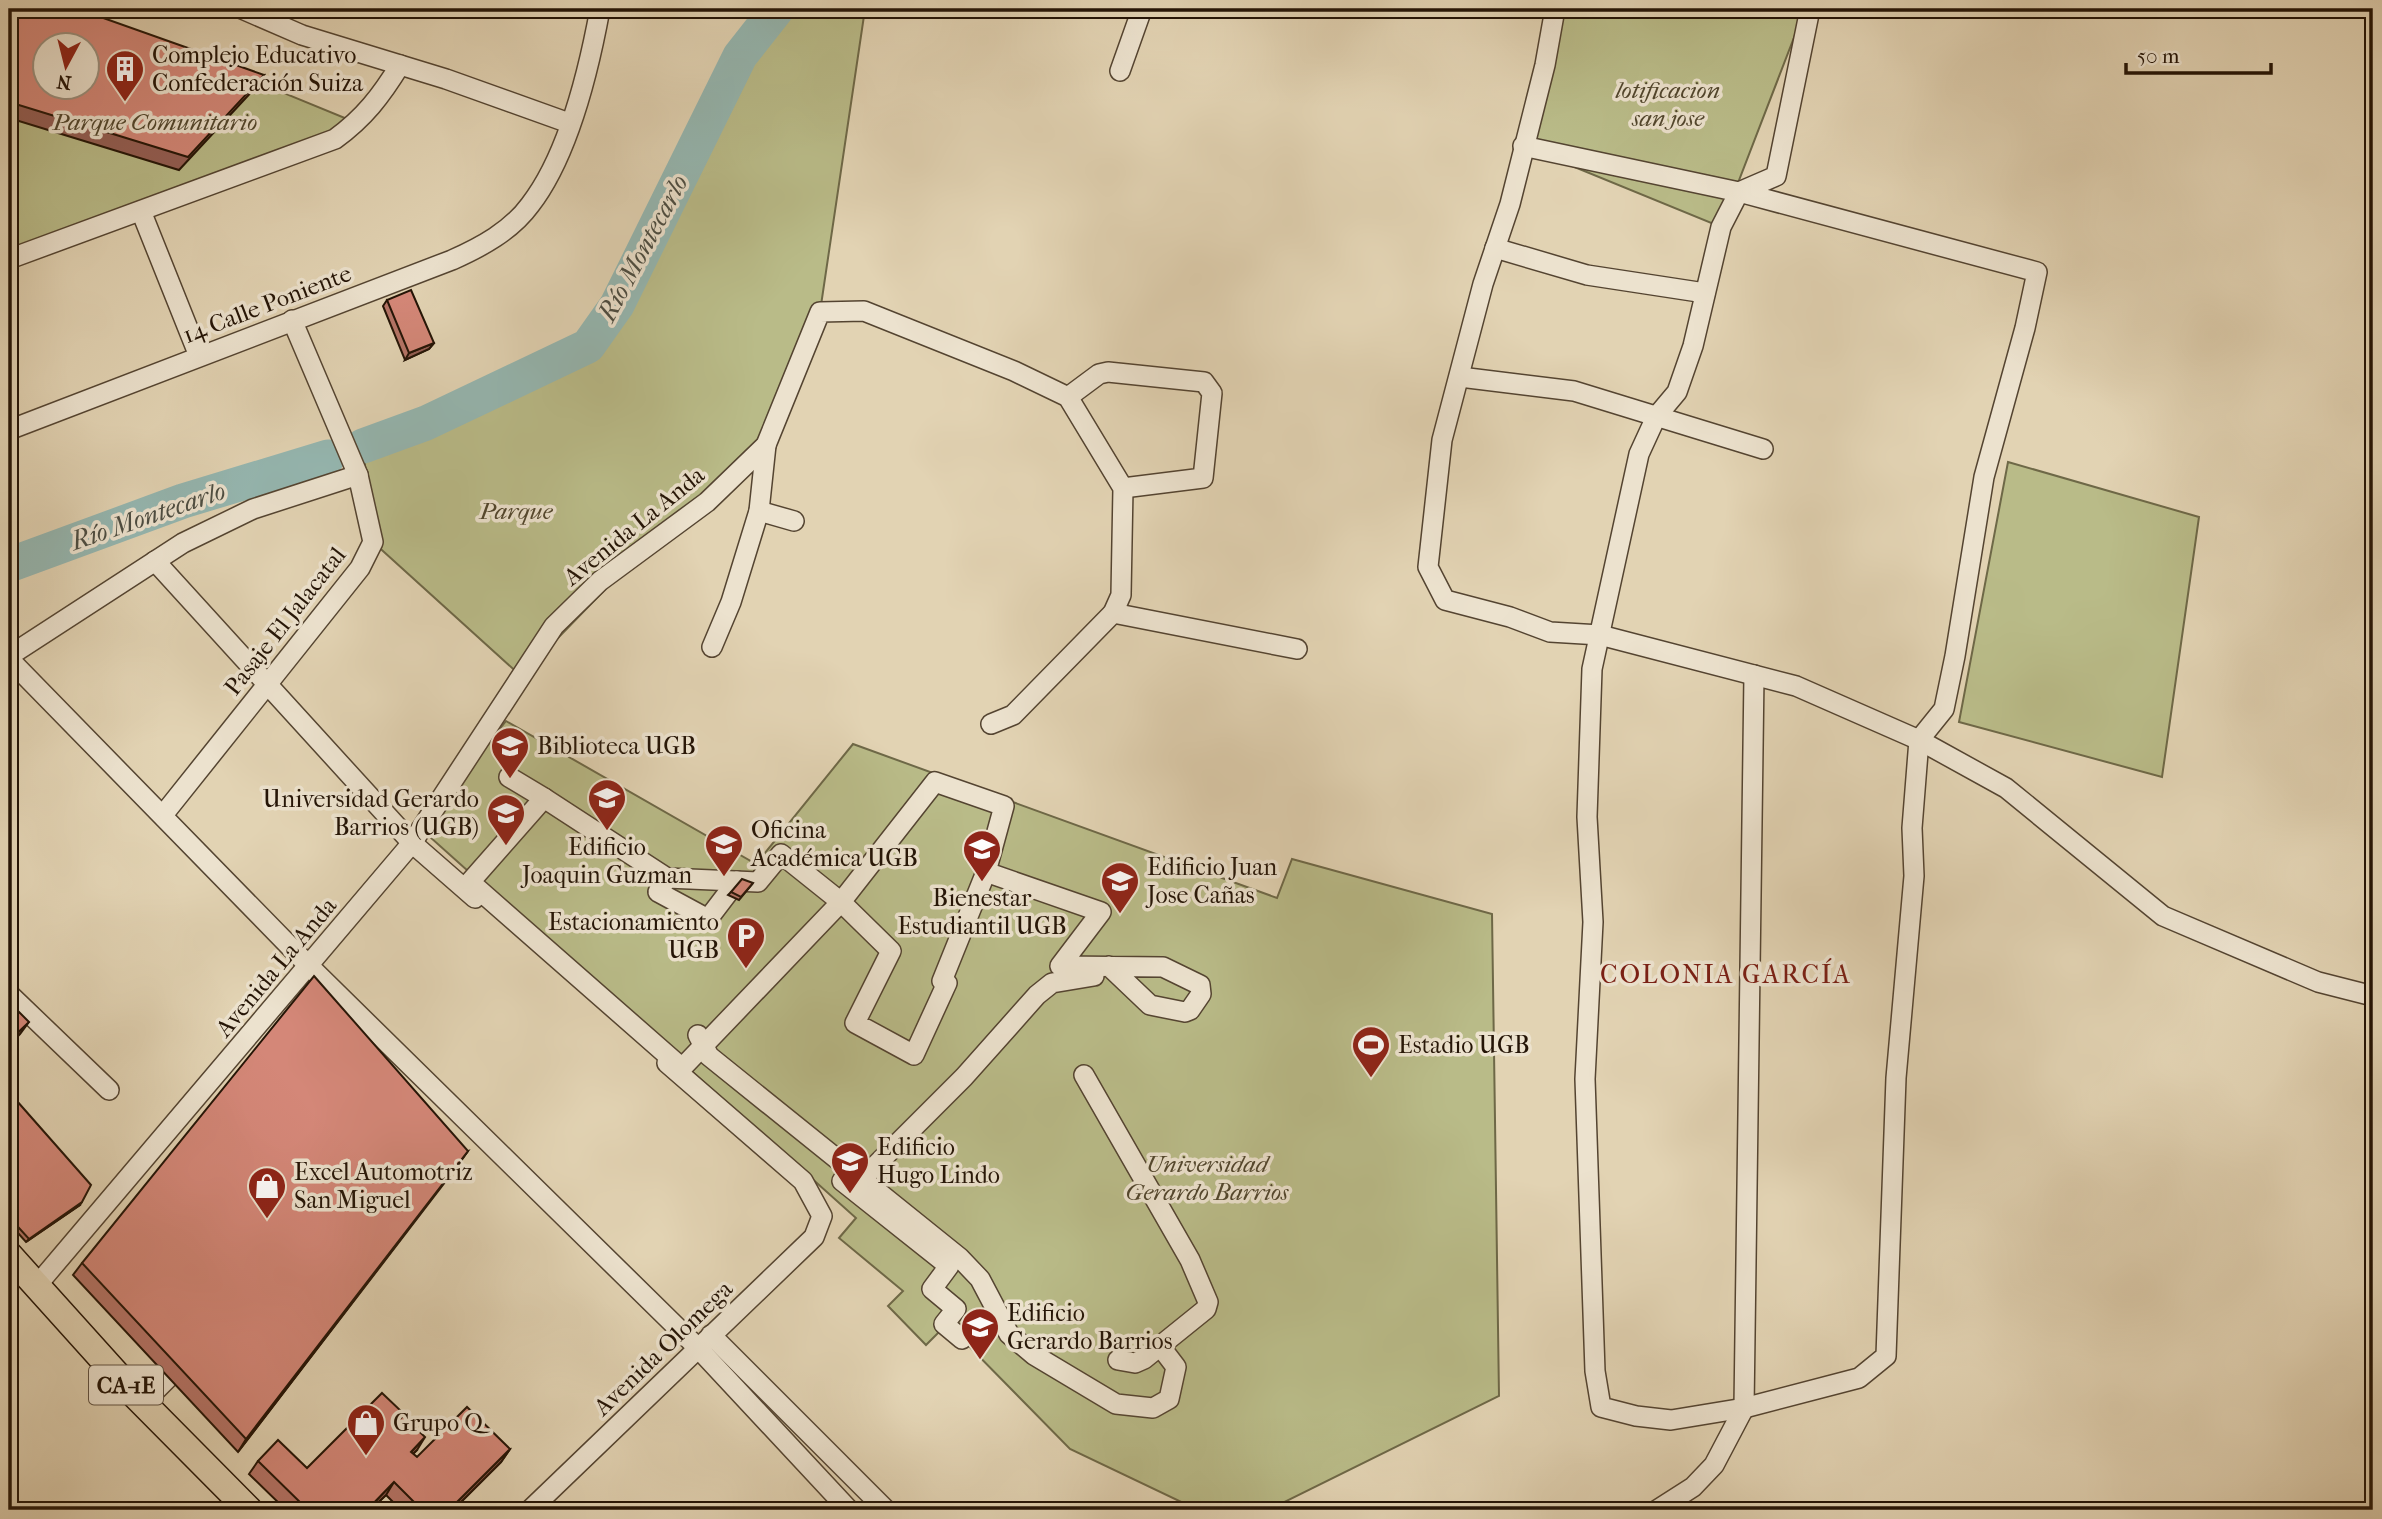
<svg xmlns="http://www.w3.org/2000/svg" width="2382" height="1519" font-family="'IM FELL French Canon',serif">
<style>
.green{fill:#b9bb88;stroke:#6e6847;stroke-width:2;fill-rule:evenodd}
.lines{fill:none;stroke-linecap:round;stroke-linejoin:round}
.river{stroke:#95b7b1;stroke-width:35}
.minor-casing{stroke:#544431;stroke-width:22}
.highway-casing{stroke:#241406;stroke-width:29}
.minor{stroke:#ece2ce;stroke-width:19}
.highway{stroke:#e2d3b3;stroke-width:26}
.wall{fill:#b67467;stroke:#241406;stroke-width:2}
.shaded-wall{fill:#945e54;stroke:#241406;stroke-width:2}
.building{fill:#d48778;stroke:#241406;stroke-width:2;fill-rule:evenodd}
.labels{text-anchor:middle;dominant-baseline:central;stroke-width:7;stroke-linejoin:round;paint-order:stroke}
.shield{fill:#ece2ce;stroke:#605242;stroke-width:2}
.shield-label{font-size:23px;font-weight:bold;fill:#241406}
.poi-label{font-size:24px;fill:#241406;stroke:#ece2ce;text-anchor:start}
.park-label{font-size:24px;font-style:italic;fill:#51462d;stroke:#ece2ce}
.street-label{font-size:24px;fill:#241406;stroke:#ece2ce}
.water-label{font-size:26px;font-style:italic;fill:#4c4d42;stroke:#ece2ce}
.neighbourhood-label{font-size:26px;letter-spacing:2px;fill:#7a1f14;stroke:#ece2ce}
</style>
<rect width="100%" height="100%" fill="#e2d3b3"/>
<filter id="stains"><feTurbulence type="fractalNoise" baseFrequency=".00286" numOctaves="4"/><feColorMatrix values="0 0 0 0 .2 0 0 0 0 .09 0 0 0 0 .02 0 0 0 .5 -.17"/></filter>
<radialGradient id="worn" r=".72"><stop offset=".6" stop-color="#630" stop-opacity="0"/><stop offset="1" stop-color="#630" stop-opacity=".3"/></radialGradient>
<g class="green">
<path d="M9 9H79L357 123 9 259ZM46 46H88V88H46Z"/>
<polygon points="799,9 865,9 820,312 749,462 653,540 521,676 373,542 363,446 588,346 666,204 740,56"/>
<polygon points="1557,9 1805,9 1721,227 1523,146"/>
<polygon points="2008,462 2199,517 2162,777 1959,722"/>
<polygon points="506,721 756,864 853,744 1277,898 1292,859 1492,914 1499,1396 1268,1510 1198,1510 1070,1449 962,1339 943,1328 926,1345 888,1306 903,1291 839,1238 856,1218 421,829"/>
</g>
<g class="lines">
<g class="river">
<polyline points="363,446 426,423 588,346 617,305 740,56 777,9"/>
<polyline points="9,565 183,501 328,457"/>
</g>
<defs>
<g id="minor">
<polyline points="242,9 302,35 446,79 569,123"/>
<polyline points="1555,9 1545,65 1510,204 1483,284 1442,440 1428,567 1445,600 1510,617 1550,632 1600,635 1796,686 1919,740 2006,788 2163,916 2318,982 2373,996"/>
<polyline points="1120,71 1142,9"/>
<polyline points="1523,146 1739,192 2037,272 2025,328 1984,477 1955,656 1944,709 1919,740 1912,828 1914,876 1896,1078 1886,1356 1859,1378 1744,1408 1671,1420 1636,1416 1601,1407 1595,1371 1585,1079 1593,922 1587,817 1592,669 1639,454 1656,417 1677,392 1693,346 1721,227 1739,192 1776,176 1810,9"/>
<polyline points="141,211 199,356"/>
<polyline points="1495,248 1587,275 1705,293"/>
<path d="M9 259 335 139C364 118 381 96 400 65"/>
<polyline points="1460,377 1574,391 1763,449"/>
<polyline points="1068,397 1099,374 1108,372 1204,382 1212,393 1203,478 1123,488"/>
<path d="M9 430 452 260C481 247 511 231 530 205 568 156 589 69 600 9"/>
<polyline points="759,511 794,521"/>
<polyline points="155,561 412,843 475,898"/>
<polyline points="1113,613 1297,649"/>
<polyline points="712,647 731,602 759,511 766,445"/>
<polyline points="9,656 183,543 253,509 358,475"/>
<polyline points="9,659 309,966 698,1348 849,1510"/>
<polyline points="509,777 544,798"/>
<polyline points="163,815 360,568 373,542 358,475 292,320"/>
<polyline points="986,872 942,981 947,983 914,1055 855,1023 891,951 841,902 781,854 758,882 667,878 544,798 470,882 682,1068 841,902 935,782 1004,806 986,872 1101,912 1060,966 1163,967 1200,985 1201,994 1190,1010 1185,1012 1150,1005 1109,966"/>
<polyline points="667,878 658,892 708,919 737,881"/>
<polyline points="9,994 109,1090"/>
<polyline points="698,1035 709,1056 960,1258 980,1279 1009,1334 1034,1355 1116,1404 1153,1408 1169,1399 1176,1367 1160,1346"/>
<polyline points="1084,1075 1190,1260 1208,1302 1206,1309 1144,1359 1135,1363 1118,1360"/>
<polyline points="861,1180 964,1077 1037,995 1052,983 1094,976"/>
<polyline points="842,1181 949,1266 932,1289 956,1309 944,1324 962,1339"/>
<polyline points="38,1284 412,843 554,626 600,581 707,502 766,445 820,312 864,311 1014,371 1068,397 1123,488 1121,595 1113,613 1013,715 991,724"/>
<polyline points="711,1335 886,1510"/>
<polyline points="143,1403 185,1361"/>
<polyline points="530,1510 814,1237 822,1216 803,1181 667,1063"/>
<polyline points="1657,1510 1693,1487 1714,1465 1744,1408 1754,675"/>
</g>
<polyline id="highway" points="9,1255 136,1396 249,1510"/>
</defs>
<use href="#minor" class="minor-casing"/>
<use href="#highway" class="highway-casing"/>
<use href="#minor" class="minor"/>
<use href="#highway" class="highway"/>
</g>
<g class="wall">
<polygon points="387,300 434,343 429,349 405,360 383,306"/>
<polygon points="753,883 739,900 728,895 731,892"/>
<polygon points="9,1092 80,1205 26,1242 9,1223"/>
<polygon points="468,1151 238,1452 73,1275 82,1263"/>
<polygon points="402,1412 394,1424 417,1450 413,1454 417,1457 510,1449 501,1462 453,1510 401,1510 386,1495 370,1510 286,1510 249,1474 258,1461 307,1468"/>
</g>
<g class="shaded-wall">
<polygon points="264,75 255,88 179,170 9,118 9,102"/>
<polygon points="434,343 429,349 405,360 409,353"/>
<polygon points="29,1022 20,1034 9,1045 9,1041"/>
<polygon points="468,1151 459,1164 238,1452 246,1439"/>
<polygon points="82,1202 80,1205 26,1242 29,1239"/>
<polygon points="425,1437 417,1450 402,1464 411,1452"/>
<polygon points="510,1449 501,1462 453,1510 449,1510"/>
<polygon points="394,1482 386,1495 370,1510 367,1510"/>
</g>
<g class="building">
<path d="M9 9H78L264 75 188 157 9 102ZM46 46H88V88H46Z"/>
<polygon points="411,290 434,343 409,353 387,300"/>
<polygon points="742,879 753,883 741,897 731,892"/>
<polygon points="314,976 468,1151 246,1439 82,1263"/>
<polygon points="9,1002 29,1022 9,1041"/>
<polygon points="9,1092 91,1185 82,1202 29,1239 9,1217"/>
<polygon points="382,1393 402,1412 392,1423 394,1425 403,1416 425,1437 411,1452 417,1457 467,1407 510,1449 449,1510 422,1510 394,1482 367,1510 308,1510 258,1461 278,1440 307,1468"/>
</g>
<defs>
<symbol id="building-pin" viewBox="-11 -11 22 30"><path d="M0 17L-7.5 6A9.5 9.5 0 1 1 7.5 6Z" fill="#8f2418" stroke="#ece2ce"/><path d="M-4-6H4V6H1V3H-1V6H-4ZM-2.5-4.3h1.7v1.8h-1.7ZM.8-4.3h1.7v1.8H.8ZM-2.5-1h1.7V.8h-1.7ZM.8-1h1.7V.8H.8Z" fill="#fff"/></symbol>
<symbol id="university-pin" viewBox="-11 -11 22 30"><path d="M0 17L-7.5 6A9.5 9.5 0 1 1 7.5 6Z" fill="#8f2418" stroke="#ece2ce"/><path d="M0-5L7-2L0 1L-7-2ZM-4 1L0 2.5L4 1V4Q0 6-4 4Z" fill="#fff"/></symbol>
<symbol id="school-pin" viewBox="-11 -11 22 30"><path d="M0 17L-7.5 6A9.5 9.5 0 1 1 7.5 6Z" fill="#8f2418" stroke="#ece2ce"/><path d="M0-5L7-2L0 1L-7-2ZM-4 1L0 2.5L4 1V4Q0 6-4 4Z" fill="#fff"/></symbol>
<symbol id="parking-pin" viewBox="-11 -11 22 30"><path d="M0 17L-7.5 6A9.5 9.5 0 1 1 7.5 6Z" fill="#8f2418" stroke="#ece2ce"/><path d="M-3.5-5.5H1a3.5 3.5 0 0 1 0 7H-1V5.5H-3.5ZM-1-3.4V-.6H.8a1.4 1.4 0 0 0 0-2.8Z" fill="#fff"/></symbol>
<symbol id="stadium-pin" viewBox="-11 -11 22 30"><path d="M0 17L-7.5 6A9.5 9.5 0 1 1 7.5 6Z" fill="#8f2418" stroke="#ece2ce"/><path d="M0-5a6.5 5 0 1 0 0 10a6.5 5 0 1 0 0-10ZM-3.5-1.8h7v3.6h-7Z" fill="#fff"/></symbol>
<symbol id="shop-pin" viewBox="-11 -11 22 30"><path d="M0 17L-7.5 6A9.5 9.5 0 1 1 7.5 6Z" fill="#8f2418" stroke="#ece2ce"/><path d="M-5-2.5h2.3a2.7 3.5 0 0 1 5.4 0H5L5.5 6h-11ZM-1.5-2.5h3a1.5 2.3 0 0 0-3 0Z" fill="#fff"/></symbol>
</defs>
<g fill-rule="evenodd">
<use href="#building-pin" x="103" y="47" width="44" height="60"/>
<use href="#university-pin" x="488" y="724" width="44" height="60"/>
<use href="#university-pin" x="585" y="776" width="44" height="60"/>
<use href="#school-pin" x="484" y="791" width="44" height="60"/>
<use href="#university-pin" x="702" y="822" width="44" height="60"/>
<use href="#university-pin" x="960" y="827" width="44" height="60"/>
<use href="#university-pin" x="1098" y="859" width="44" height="60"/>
<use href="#parking-pin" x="724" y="914" width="44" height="60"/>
<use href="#stadium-pin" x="1349" y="1023" width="44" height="60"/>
<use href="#university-pin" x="828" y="1139" width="44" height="60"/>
<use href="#shop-pin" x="245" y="1164" width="44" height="60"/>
<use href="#university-pin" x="958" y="1305" width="44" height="60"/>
<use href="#shop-pin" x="344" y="1401" width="44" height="60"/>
</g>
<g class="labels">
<rect class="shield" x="89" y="1365.5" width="74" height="39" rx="5"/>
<g class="shield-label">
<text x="126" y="1385">CA-1E</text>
</g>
<g class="poi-label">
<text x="152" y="55">Complejo Educativo<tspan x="152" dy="28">Confederación Suiza</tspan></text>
<text x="537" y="746">Biblioteca UGB</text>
<text x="479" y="799" text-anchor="end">Universidad Gerardo<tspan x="479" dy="28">Barrios (UGB)</tspan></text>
<text x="751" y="830">Oficina<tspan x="751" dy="28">Académica UGB</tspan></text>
<text x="607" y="847" text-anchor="middle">Edificio<tspan x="607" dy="28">Joaquin Guzman</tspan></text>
<text x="1147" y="867">Edificio Juan<tspan x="1147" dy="28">Jose Cañas</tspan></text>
<text x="982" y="898" text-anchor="middle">Bienestar<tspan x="982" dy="28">Estudiantil UGB</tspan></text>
<text x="719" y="922" text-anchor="end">Estacionamiento<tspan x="719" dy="28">UGB</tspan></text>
<text x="1398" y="1045">Estadio UGB</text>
<text x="877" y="1147">Edificio<tspan x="877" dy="28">Hugo Lindo</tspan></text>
<text x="294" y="1172">Excel Automotriz<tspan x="294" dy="28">San Miguel</tspan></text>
<text x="1007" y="1313">Edificio<tspan x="1007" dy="28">Gerardo Barrios</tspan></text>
<text x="393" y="1423">Grupo Q</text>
</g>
<g class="park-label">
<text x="1668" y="90">lotificacion<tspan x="1668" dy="28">san jose</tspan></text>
<text x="155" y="122">Parque Comunitario</text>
<text x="516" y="511">Parque</text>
<text x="1207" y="1164">Universidad<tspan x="1207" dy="28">Gerardo Barrios</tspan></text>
</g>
<g class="street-label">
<text transform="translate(267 304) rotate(-21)">14 Calle Poniente</text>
<text transform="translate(634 526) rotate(-39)">Avenida La Anda</text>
<text transform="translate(285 621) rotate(-52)">Pasaje El Jalacatal</text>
<text transform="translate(276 967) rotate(-50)">Avenida La Anda</text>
<text transform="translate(663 1348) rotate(-44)">Avenida Olomega</text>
</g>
<g class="water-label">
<text transform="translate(643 248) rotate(-62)">Río Montecarlo</text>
<text transform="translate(148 516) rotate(-19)">Río Montecarlo</text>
</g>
<g class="neighbourhood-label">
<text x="1726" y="974">COLONIA GARCÍA</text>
</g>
</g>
<rect width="2382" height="1519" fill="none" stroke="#e2d3b3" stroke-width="35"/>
<rect x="10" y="10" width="2361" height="1498" fill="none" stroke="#241406" stroke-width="3.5"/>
<rect x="18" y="18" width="2347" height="1484" fill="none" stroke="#241406" stroke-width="2"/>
<g transform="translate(66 66) rotate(187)"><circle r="33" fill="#ece2ce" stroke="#9c907e" stroke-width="2"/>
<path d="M0-5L12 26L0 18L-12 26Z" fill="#8f2418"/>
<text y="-10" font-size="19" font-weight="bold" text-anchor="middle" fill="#241406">N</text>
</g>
<path d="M2126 63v10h145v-10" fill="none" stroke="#241406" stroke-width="3.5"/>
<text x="2137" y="63" font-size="21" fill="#241406" stroke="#ece2ce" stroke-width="5" paint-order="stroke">50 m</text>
<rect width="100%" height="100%" filter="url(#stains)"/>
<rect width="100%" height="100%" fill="url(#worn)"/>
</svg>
